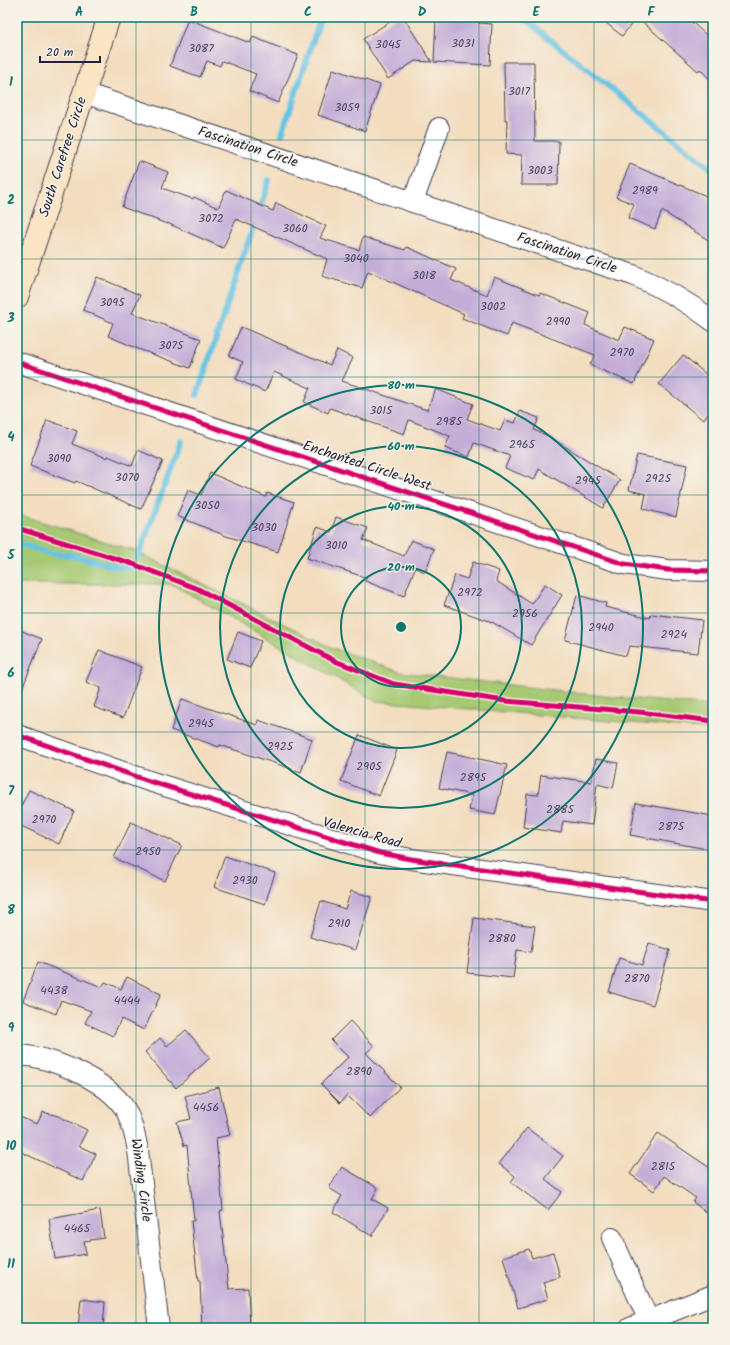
<svg xmlns="http://www.w3.org/2000/svg" width="730" height="1345" font-family="Kalam,sans-serif">
<style>
.green{fill:#a6c972;stroke:#647656}
.lines{fill:none;stroke-linecap:round;stroke-linejoin:round}
.stream{stroke:#65c3e3;stroke-width:6}
.building{fill:#c4aed8}
.minor-casing{stroke:#413e4f;stroke-width:22}
.secondary-casing{stroke:#413e4f;stroke-width:24}
.minor{stroke:#fff;stroke-width:20}
.secondary{stroke:#fce5c4;stroke-width:22}
.cycleway-casing{stroke:#f7f3e8;stroke-width:8}
.cycleway{stroke:#d6006c;stroke-width:5}
.grid{fill:none;stroke:#0f766e;stroke-width:1;stroke-opacity:0.55}
.ring{fill:none;stroke:#0f766e;stroke-width:2}
.labels{text-anchor:middle;dominant-baseline:central;stroke-width:3;stroke-linejoin:round;paint-order:stroke}
.number-label{font-size:12px;fill:#4a4562}
.street-label{font-size:14px;fill:#22223b;stroke:#f7f3e8}
.centre{fill:#0f766e;stroke:#f7f3e8;stroke-width:2}
.ring-label{font-size:12px;text-anchor:middle;font-weight:bold;fill:#0f766e;stroke:#f7f3e8;stroke-width:3;stroke-linejoin:round;paint-order:stroke}
.neatline{fill:none;stroke:#0f766e;stroke-width:1.5}
.grid-label{font-size:13px;text-anchor:middle;font-weight:bold;fill:#0f766e}
</style>
<rect width="100%" height="100%" fill="#f7f3e8"/>
<filter id="ink" filterUnits="userSpaceOnUse"><feTurbulence type="fractalNoise" baseFrequency=".025" numOctaves="2"/><feDisplacementMap in="SourceGraphic" scale="8" xChannelSelector="R" yChannelSelector="G"/><feConvolveMatrix kernelMatrix="1 2 1 2 8 2 1 2 1" color-interpolation-filters="sRGB"/></filter>
<filter id="wash" filterUnits="userSpaceOnUse"><feTurbulence type="fractalNoise" baseFrequency=".012" numOctaves="4" result="noise"/><feDisplacementMap in="SourceGraphic" scale="16" xChannelSelector="R" yChannelSelector="G"/><feGaussianBlur stdDeviation="0.9" result="paint"/><feColorMatrix in="noise" values="0 0 0 0 0 0 0 0 0 0 0 0 0 0 0 0 0 1.4 0 .05"/><feComposite in="paint" operator="in"/></filter>
<g filter="url(#wash)">
<rect width="100%" height="100%" fill="#f3ddbf"/>
<polygon class="green" points="17,514 135,551 333,648 400,672 612,697 713,706 713,730 376,701 172,584 17,584"/>
<g class="lines">
<g class="stream">
<polyline points="522,17 713,170"/>
<polyline points="282,134 321,17"/>
<polyline points="197,395 269,180"/>
<polyline points="17,543 53,554 72,555 117,567 132,568"/>
<polyline points="138,557 181,441"/>
</g>
</g>
<g id="blocks">
<g class="building">
<polygon points="397,17 403,17 432,62 415,61 388,79 363,39"/>
<polygon points="436,17 478,17 478,23 492,24 490,65 434,62"/>
<polygon points="599,17 637,17 622,36"/>
<polygon points="637,17 686,17 713,41 713,83 700,69 698,71"/>
<polygon points="188,19 250,43 253,37 298,55 278,103 249,91 256,74 222,61 220,66 207,61 200,77 170,66"/>
<polygon points="504,62 534,62 535,141 559,141 558,185 521,185 522,155 506,154 507,120 505,120"/>
<polygon points="333,69 380,85 365,131 318,115"/>
<polygon points="139,161 168,172 162,188 193,199 194,197 218,208 226,190 273,211 276,203 326,226 320,238 359,250 363,237 405,250 407,247 456,269 451,280 487,295 494,277 539,295 540,293 590,313 585,325 619,340 625,327 654,339 634,384 590,365 595,355 512,323 507,336 462,318 464,314 368,271 362,288 322,276 327,259 236,219 223,248 167,223 167,224 122,207"/>
<polygon points="630,164 704,195 713,201 713,243 662,211 655,229 628,218 634,204 616,197"/>
<polygon points="97,277 140,295 132,313 201,339 190,368 141,350 108,336 113,323 83,310"/>
<polygon points="241,327 330,365 337,350 353,358 342,381 427,410 436,389 473,404 467,419 500,431 505,420 515,423 520,411 539,418 534,430 551,437 551,438 620,480 603,508 539,469 534,480 505,468 510,456 474,443 469,457 445,448 450,436 409,420 404,434 330,408 328,413 304,402 310,388 274,372 265,392 236,379 243,362 229,356"/>
<polygon points="683,355 713,380 713,408 703,420 659,384"/>
<polygon points="47,420 77,431 72,444 107,458 108,456 132,466 138,450 163,461 141,509 76,481 75,483 30,466"/>
<polygon points="637,455 687,465 676,517 643,509 646,494 629,490"/>
<polygon points="210,473 266,497 267,493 294,502 278,552 226,536 177,516 188,490 201,495"/>
<polygon points="336,517 368,528 363,540 404,556 411,540 434,549 425,572 415,568 404,596 365,581 367,578 307,558 317,527 331,532"/>
<polygon points="473,562 499,571 496,581 532,604 545,584 562,595 531,645 492,622 444,605 455,575 467,579"/>
<polygon points="577,595 606,603 605,607 650,618 651,614 702,620 698,653 629,646 626,656 565,640"/>
<polygon points="17,629 42,639 18,699 17,698"/>
<polygon points="238,632 261,641 250,668 227,659"/>
<polygon points="99,650 142,667 123,718 94,707 101,688 86,682"/>
<polygon points="182,699 257,725 258,720 312,739 301,772 220,745 219,747 171,730"/>
<polygon points="359,735 397,750 379,796 341,781"/>
<polygon points="447,752 507,765 495,815 469,810 472,795 439,788"/>
<polygon points="596,759 618,763 613,788 597,784 592,825 563,821 561,833 523,827 527,794 538,795 541,775 591,782"/>
<polygon points="29,790 74,811 59,844 17,824 17,814"/>
<polygon points="636,803 713,816 707,849 630,835"/>
<polygon points="131,822 182,845 165,881 114,858"/>
<polygon points="225,856 275,873 265,904 214,887"/>
<polygon points="351,891 372,897 355,950 310,937 321,901 345,909"/>
<polygon points="474,918 535,926 531,952 517,950 513,978 467,973"/>
<polygon points="649,943 670,950 653,1005 609,992 619,958 642,965"/>
<polygon points="38,962 102,987 105,982 121,989 127,977 161,994 144,1030 121,1019 113,1036 85,1023 91,1011 61,1000 56,1014 23,1001"/>
<polygon points="350,1021 374,1046 366,1053 400,1087 370,1118 347,1095 340,1103 321,1084 348,1057 331,1040"/>
<polygon points="186,1030 210,1058 176,1088 145,1052 160,1038 167,1046"/>
<polygon points="219,1087 230,1135 216,1138 223,1210 220,1211 229,1289 248,1288 250,1328 202,1328 200,1281 198,1281 191,1221 194,1221 187,1145 184,1146 177,1122 191,1119 185,1096"/>
<polygon points="43,1112 58,1116 87,1130 79,1146 96,1154 83,1181 17,1150 17,1116 37,1124"/>
<polygon points="527,1128 563,1156 545,1179 562,1192 548,1210 511,1182 515,1176 499,1164"/>
<polygon points="658,1133 713,1170 713,1218 693,1202 696,1198 664,1176 654,1191 630,1174"/>
<polygon points="342,1167 378,1188 372,1199 388,1208 372,1236 333,1212 342,1196 329,1188"/>
<polygon points="100,1210 104,1238 84,1241 86,1254 55,1259 49,1219"/>
<polygon points="529,1249 532,1258 553,1252 560,1277 543,1282 548,1299 518,1308 503,1257"/>
<polygon points="81,1299 105,1302 103,1328 78,1328"/>
</g>
</g>
</g>
<g filter="url(#ink)">
<use href="#blocks" fill-opacity="0" stroke="#413e4f" stroke-width="1"/>
<g class="lines">
<defs>
<g id="minor">
<path d="M84 93 633 275C661 287 688 302 713 321"/>
<polyline points="413,202 439,128"/>
<polyline points="17,362 624,564 668,570 713,571"/>
<polyline points="17,735 149,781 380,853 411,859 713,902"/>
<path d="M17 1055C50 1056 107 1080 125 1109 132 1121 135 1136 138 1150L159 1328"/>
<polyline points="612,1238 649,1321"/>
<polyline points="630,1328 713,1295"/>
</g>
<polyline id="secondary" points="17,297 109,17"/>
</defs>
<use href="#minor" class="minor-casing"/>
<use href="#secondary" class="secondary-casing"/>
<use href="#minor" class="minor"/>
<use href="#secondary" class="secondary"/>
<defs>
<g id="cycleway">
<polyline points="17,362 624,564 668,570 713,571"/>
<polyline points="17,528 133,564 198,589 335,661 394,684 505,701 639,712 713,721"/>
<polyline points="17,735 149,781 380,853 411,859 713,902"/>
</g>
</defs>
<use href="#cycleway" class="cycleway-casing"/>
<use href="#cycleway" class="cycleway"/>
</g>
</g>
<path class="grid" d="M136 17V1328M251 17V1328M365 17V1328M479 17V1328M594 17V1328M17 140H713M17 259H713M17 377H713M17 495H713M17 613H713M17 732H713M17 850H713M17 968H713M17 1086H713M17 1205H713"/>
<g class="ring">
<circle cx="401" cy="627" r="60"/>
<circle cx="401" cy="627" r="121"/>
<circle cx="401" cy="627" r="181"/>
<circle cx="401" cy="627" r="242"/>
</g>
<g class="labels">
<g class="number-label">
<text x="463" y="43">3031</text>
<text x="388" y="44">3045</text>
<text x="201" y="48">3087</text>
<text x="519" y="91">3017</text>
<text x="347" y="107">3059</text>
<text x="540" y="170">3003</text>
<text x="645" y="190">2989</text>
<text x="211" y="218">3072</text>
<text x="295" y="228">3060</text>
<text x="356" y="258">3040</text>
<text x="424" y="275">3018</text>
<text x="112" y="302">3095</text>
<text x="493" y="306">3002</text>
<text x="558" y="321">2990</text>
<text x="171" y="345">3075</text>
<text x="622" y="352">2970</text>
<text x="381" y="410">3015</text>
<text x="449" y="421">2985</text>
<text x="522" y="444">2965</text>
<text x="59" y="458">3090</text>
<text x="127" y="477">3070</text>
<text x="658" y="478">2925</text>
<text x="588" y="480">2945</text>
<text x="207" y="505">3050</text>
<text x="264" y="527">3030</text>
<text x="336" y="545">3010</text>
<text x="470" y="592">2972</text>
<text x="525" y="613">2956</text>
<text x="601" y="627">2940</text>
<text x="674" y="634">2924</text>
<text x="201" y="723">2945</text>
<text x="280" y="746">2925</text>
<text x="369" y="766">2905</text>
<text x="473" y="777">2895</text>
<text x="560" y="809">2885</text>
<text x="44" y="819">2970</text>
<text x="671" y="826">2875</text>
<text x="148" y="851">2950</text>
<text x="245" y="880">2930</text>
<text x="339" y="923">2910</text>
<text x="502" y="938">2880</text>
<text x="637" y="978">2870</text>
<text x="54" y="990">4438</text>
<text x="127" y="1000">4444</text>
<text x="359" y="1071">2890</text>
<text x="206" y="1107">4456</text>
<text x="663" y="1166">2815</text>
<text x="77" y="1228">4465</text>
</g>
<g class="street-label">
<text transform="translate(248 147) rotate(18)">Fascination Circle</text>
<text transform="translate(63 157) rotate(-72)">South Carefree Circle</text>
<text transform="translate(567 253) rotate(18)">Fascination Circle</text>
<text transform="translate(367 466) rotate(18)">Enchanted Circle West</text>
<text transform="translate(362 833) rotate(16)">Valencia Road</text>
<text transform="translate(141 1180) rotate(82)">Winding Circle</text>
</g>
</g>
<circle cx="401" cy="627" r="6" class="centre"/>
<g class="ring-label">
<text x="401" y="389">80 m</text>
<text x="401" y="450">60 m</text>
<text x="401" y="510">40 m</text>
<text x="401" y="571">20 m</text>
</g>
<rect width="730" height="1345" fill="none" stroke="#f7f3e8" stroke-width="44"/>
<path d="M40 56v6h60v-6" fill="none" stroke="#22223b" stroke-width="2"/>
<text x="46" y="56" font-size="12" fill="#22223b" stroke="#f7f3e8" stroke-width="3" paint-order="stroke">20 m</text>
<rect x="22" y="22" width="686" height="1301" class="neatline"/>
<g class="grid-label">
<text x="79" y="16">A</text>
<text x="194" y="16">B</text>
<text x="308" y="16">C</text>
<text x="422" y="16">D</text>
<text x="536" y="16">E</text>
<text x="651" y="16">F</text>
<text x="11" y="86">1</text>
<text x="11" y="204">2</text>
<text x="11" y="322">3</text>
<text x="11" y="441">4</text>
<text x="11" y="559">5</text>
<text x="11" y="677">6</text>
<text x="11" y="795">7</text>
<text x="11" y="914">8</text>
<text x="11" y="1032">9</text>
<text x="11" y="1150">10</text>
<text x="11" y="1268">11</text>
</g>
</svg>
